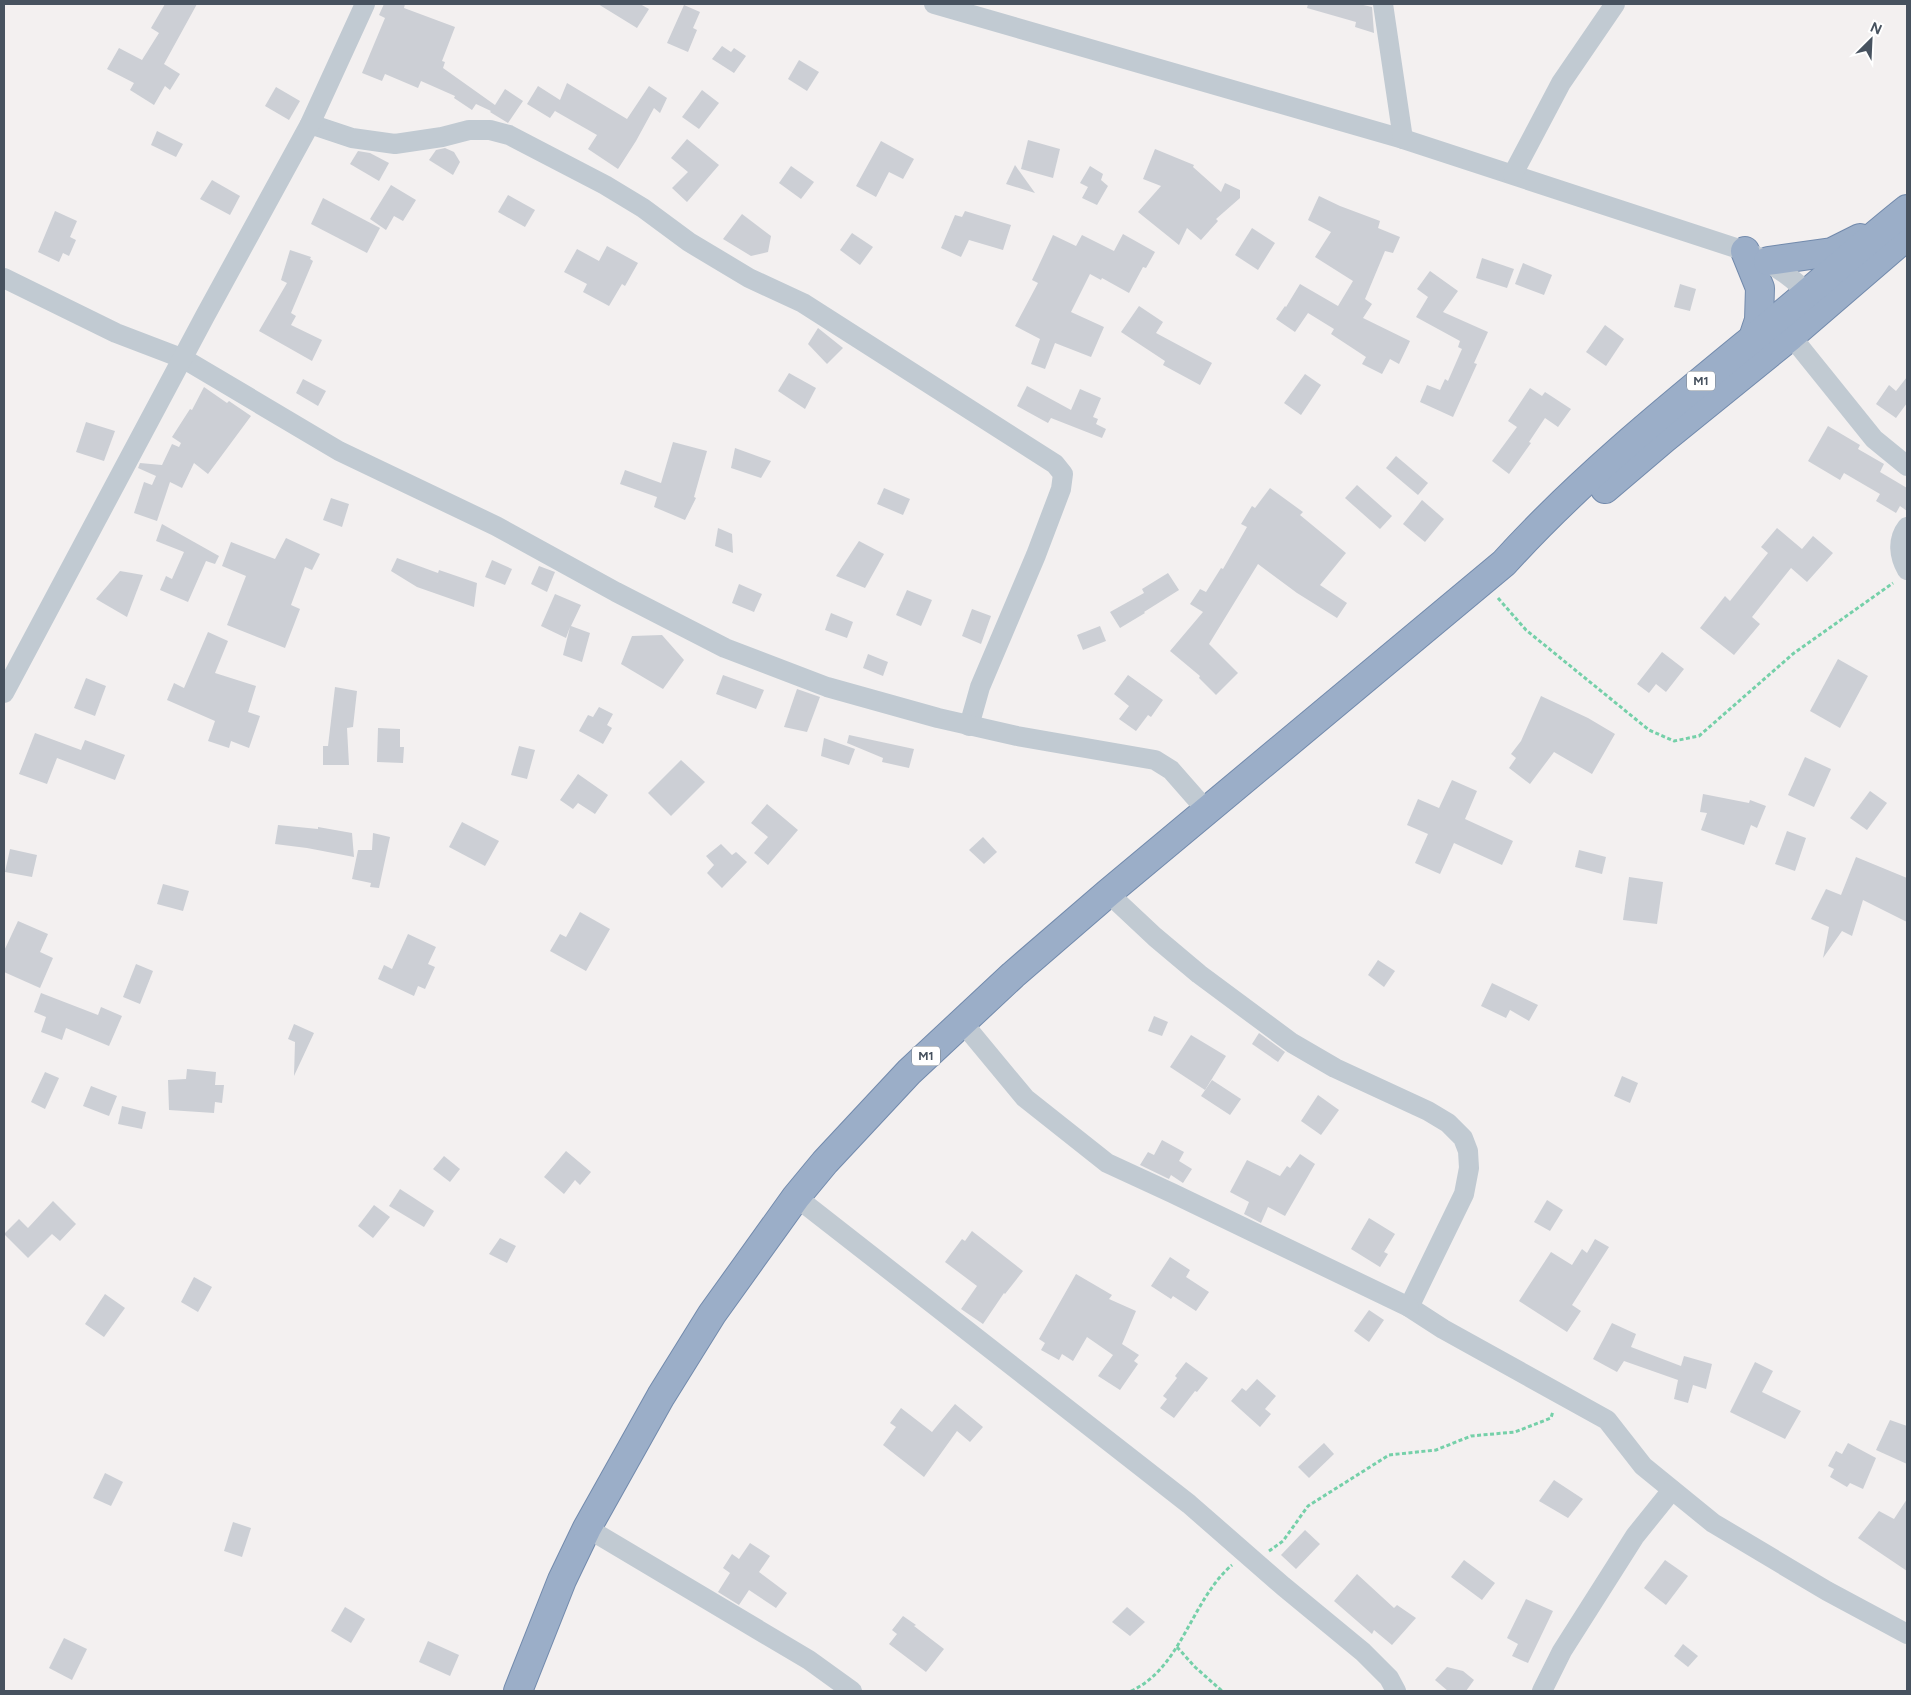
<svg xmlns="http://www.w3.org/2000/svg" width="1911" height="1695" font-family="Figtree,sans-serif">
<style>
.building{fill:#cccfd5}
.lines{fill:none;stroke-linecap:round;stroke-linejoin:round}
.trunk-casing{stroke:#728aac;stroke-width:30}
.path{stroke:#75d0a9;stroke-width:3;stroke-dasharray:4 2.5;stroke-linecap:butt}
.minor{stroke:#c1cad2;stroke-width:20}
.trunk{stroke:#9baec8;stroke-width:28}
.labels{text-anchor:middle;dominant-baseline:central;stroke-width:4.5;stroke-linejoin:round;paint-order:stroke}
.shield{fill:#fff;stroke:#7e868f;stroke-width:1}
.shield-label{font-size:12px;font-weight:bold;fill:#47525f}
</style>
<rect width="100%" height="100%" fill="#f3f0f0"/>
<g class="building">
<polygon points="165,4 197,4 164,64 180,74 170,90 165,86 154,105 130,90 134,83 107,69 119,48 142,60 159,33 151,28"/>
<polygon points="384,4 405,4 404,8 455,27 442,61 445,62 443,68 495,105 505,89 523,101 508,123 490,112 491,111 476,104 472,110 454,98 455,96 421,81 418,88 385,74 382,81 362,73 385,18 379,15"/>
<polygon points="598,4 640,4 649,9 637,28"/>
<polygon points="1308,4 1359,4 1372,7 1374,33 1355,27 1356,22 1307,8"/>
<polygon points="684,5 700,12 693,28 697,30 688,52 667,43"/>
<polygon points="722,46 731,52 734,48 746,56 734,73 712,59"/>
<polygon points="799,60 819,72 807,91 788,79"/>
<polygon points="567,83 627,119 649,86 667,98 660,113 654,108 636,141 618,169 588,149 597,135 555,111 557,108 550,118 527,104 538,86 560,100"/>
<polygon points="276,87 300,101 289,120 265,106"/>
<polygon points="702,90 719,103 699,129 682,117"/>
<polygon points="157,131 183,144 176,157 151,145"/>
<polygon points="687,139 719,165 687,202 672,188 688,172 671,158"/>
<polygon points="1028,140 1060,149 1053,178 1021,169"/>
<polygon points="881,141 914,159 903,179 889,172 876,197 856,186"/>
<polygon points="445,148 454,152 460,162 453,175 429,160 436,150"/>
<polygon points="1155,149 1194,165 1193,167 1221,192 1225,183 1240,190 1240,198 1216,219 1218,221 1201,240 1187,228 1179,245 1138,212 1161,186 1143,179"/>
<polygon points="358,151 370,153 389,163 379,181 350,164"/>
<polygon points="1015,165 1035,193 1006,184"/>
<polygon points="791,166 814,182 801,199 779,183"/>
<polygon points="1090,166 1103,174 1101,180 1108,186 1097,205 1082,198 1088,187 1080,183"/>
<polygon points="212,180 240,196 230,215 200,199"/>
<polygon points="391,185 416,200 403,221 394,216 386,230 370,219"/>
<polygon points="508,195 535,210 525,227 498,212"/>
<polygon points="1319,196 1340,206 1380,221 1378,228 1400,237 1393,253 1385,251 1365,299 1372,304 1363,318 1410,341 1399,364 1390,359 1382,374 1362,364 1366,357 1331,334 1334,329 1308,313 1295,332 1276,319 1285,306 1286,307 1300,284 1338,306 1353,281 1315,257 1331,232 1308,220"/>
<polygon points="323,198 380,228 367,253 311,224"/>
<polygon points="55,211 77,221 70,237 76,240 69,256 63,253 59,262 38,252"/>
<polygon points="965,211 1011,225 1003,250 969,240 961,257 941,248 955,215 962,217"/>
<polygon points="742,214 771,236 768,252 751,256 723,239"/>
<polygon points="1252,228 1275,243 1258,270 1235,255"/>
<polygon points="852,233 873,247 860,265 840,250"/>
<polygon points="1123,234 1155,252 1146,268 1143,267 1129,293 1102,278 1101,280 1090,274 1071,312 1104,327 1091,357 1055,343 1045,369 1031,364 1040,339 1015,326 1038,283 1032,280 1053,235 1076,246 1082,235 1114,251"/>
<polygon points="607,246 638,263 625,286 622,284 609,306 583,292 587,284 564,272 577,249 599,261"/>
<polygon points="290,250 311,257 310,259 313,261 291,313 296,316 291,325 322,340 312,361 259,331 287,283 281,280"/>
<polygon points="1482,258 1514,269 1507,288 1476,278"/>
<polygon points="1523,263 1552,275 1544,295 1515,284"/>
<polygon points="1430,271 1458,291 1443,312 1488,332 1474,363 1477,364 1453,417 1420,402 1427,385 1440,390 1445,379 1448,381 1462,349 1458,347 1460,341 1416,317 1428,297 1417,289"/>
<polygon points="1680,284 1696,289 1690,311 1674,307"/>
<polygon points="1139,306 1163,322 1156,333 1212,363 1200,385 1163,365 1165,361 1121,332"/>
<polygon points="1605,325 1624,339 1606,366 1586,352"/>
<polygon points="818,328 843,348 827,364 808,344"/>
<polygon points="789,373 816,388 805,409 778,391"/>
<polygon points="1305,374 1321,385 1301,415 1284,403"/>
<polygon points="1907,377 1907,403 1896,418 1876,404 1889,385 1896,391"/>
<polygon points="303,379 326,391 318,406 296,393"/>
<polygon points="1027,386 1071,410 1080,389 1101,398 1093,417 1098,419 1096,424 1106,429 1102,438 1051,418 1048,423 1017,406"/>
<polygon points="204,387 227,403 229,401 251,416 208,474 194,463 182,488 170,482 157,521 134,513 144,482 152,485 156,476 138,468 140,463 162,465 172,444 179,447 181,443 172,437 190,409 192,410"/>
<polygon points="1530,388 1542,396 1545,392 1571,409 1558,427 1545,418 1529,442 1531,443 1509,474 1492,461 1517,427 1508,421"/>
<polygon points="86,422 115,431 104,461 76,452"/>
<polygon points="1828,426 1860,445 1858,449 1884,464 1880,472 1907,488 1907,511 1900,506 1896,513 1876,501 1880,494 1844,473 1840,480 1808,461"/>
<polygon points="673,442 707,451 694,497 696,498 685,520 654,507 657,497 620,484 625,470 661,483"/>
<polygon points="735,448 771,461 761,478 731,468"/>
<polygon points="1396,456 1428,483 1418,495 1386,468"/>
<polygon points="1357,485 1392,516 1380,529 1345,498"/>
<polygon points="884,488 910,499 903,515 877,504"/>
<polygon points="1270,488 1303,512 1300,515 1346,553 1320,585 1347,603 1337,618 1297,593 1258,564 1209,644 1238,673 1216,695 1199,678 1200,676 1170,651 1203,612 1190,604 1200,589 1206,592 1221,568 1223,569 1247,527 1241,524 1252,506 1255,508"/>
<polygon points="331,498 349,504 342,527 323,520"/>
<polygon points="1422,500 1444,519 1425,542 1403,524"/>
<polygon points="162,524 219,556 215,564 206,561 188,602 160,590 166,576 172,579 184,552 156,541"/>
<polygon points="718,528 732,534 733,553 715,546"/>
<polygon points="1777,528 1802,549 1813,536 1833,553 1807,582 1791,568 1752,617 1760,624 1734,655 1700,628 1725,596 1730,601 1768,553 1761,547"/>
<polygon points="286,538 320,554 312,570 305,567 291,605 300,609 285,648 227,625 246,576 222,566 231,542 275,559"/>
<polygon points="859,541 884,554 865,588 836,576"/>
<polygon points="397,558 438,573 439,570 477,583 474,607 417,587 391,571"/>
<polygon points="492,560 512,569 505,585 485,577"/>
<polygon points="539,566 555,572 547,592 531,584"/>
<polygon points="120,571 143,575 127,617 96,599"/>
<polygon points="1168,573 1179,590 1144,612 1145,613 1120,628 1110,612 1144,593 1142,589"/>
<polygon points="739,584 762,594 754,612 732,603"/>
<polygon points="907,590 932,600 921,626 896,615"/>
<polygon points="555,594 581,605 571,626 590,633 582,662 563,655 570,627 566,638 541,626"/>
<polygon points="972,609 991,616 981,644 962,636"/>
<polygon points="831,613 853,622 847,638 825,630"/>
<polygon points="1100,626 1106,641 1083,650 1077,635"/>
<polygon points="208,632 228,641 215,673 256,686 248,712 260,716 249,748 231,741 229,748 208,741 215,721 167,700 174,683 184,688"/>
<polygon points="662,635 684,660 663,689 621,664 632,636"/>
<polygon points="1662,652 1684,669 1666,692 1656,684 1649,693 1637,684"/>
<polygon points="868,654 888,662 883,676 863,668"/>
<polygon points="1838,659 1868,676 1840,728 1810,711"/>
<polygon points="723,675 764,690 756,709 716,694"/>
<polygon points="1128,675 1163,700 1151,717 1148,715 1136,731 1119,719 1129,706 1114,694"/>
<polygon points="86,678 106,686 95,716 74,708"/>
<polygon points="335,687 357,691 353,727 347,728 349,765 323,765 323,746 328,746"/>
<polygon points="797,689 820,697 807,732 784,727"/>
<polygon points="1541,696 1588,718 1615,734 1592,774 1554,752 1530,784 1509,768 1516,758 1511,754 1521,741"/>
<polygon points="599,707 613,714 607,725 612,728 603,744 579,731 588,715 593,717"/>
<polygon points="378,728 400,729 400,747 404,747 403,763 377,762"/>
<polygon points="35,733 81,750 85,740 125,755 115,780 57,758 47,784 19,774"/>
<polygon points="849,735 914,749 909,768 882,762 883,758 847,743"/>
<polygon points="824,738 855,749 849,765 821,756"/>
<polygon points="519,746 535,750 527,779 511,775"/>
<polygon points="1805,757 1831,769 1814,807 1788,795"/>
<polygon points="681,760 705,782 671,816 648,793"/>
<polygon points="578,774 608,795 595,814 578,803 573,809 560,800"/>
<polygon points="1452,780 1477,791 1465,819 1513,841 1502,865 1454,843 1440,874 1415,863 1428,834 1407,825 1418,799 1439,808"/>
<polygon points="1870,791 1887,803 1867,830 1850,818"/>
<polygon points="1703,794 1749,803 1750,800 1766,806 1757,828 1751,825 1744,845 1701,830 1707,813 1700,812"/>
<polygon points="767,804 798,830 768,865 754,853 768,837 751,823"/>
<polygon points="462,822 499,841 485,866 449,847"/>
<polygon points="278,825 318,829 318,827 352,833 354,857 307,848 275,844"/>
<polygon points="1787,831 1806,838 1795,871 1775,864"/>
<polygon points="373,833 390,837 379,888 370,887 371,883 352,879 358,850 372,850"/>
<polygon points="983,837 997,852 984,864 969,850"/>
<polygon points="721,844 732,855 736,852 747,862 722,888 707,873 714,865 706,856"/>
<polygon points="10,849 37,855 32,877 5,872"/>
<polygon points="1579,850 1606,857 1602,874 1575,867"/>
<polygon points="1856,857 1907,878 1907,922 1863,900 1852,936 1842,931 1823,958 1829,927 1811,919 1826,889 1841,895"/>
<polygon points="1629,877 1663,882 1657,924 1623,920"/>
<polygon points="163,884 189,891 183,911 157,904"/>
<polygon points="580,912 610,929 586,971 550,951 560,934 566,937"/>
<polygon points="18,921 48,934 40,952 53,958 40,988 4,972 4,951"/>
<polygon points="408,934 436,947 428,964 435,967 425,989 418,986 414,996 378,979 384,965 392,969"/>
<polygon points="1378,960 1395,971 1384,987 1368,975"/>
<polygon points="136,964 153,971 140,1004 123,997"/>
<polygon points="1492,983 1538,1005 1529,1021 1510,1010 1506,1018 1481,1006"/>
<polygon points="41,993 98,1015 101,1007 122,1016 109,1046 66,1028 62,1040 41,1032 46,1017 34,1012"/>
<polygon points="1154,1016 1168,1022 1162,1036 1148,1031"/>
<polygon points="294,1024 314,1033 294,1076 295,1042 288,1039"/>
<polygon points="1259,1033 1285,1052 1278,1062 1252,1044"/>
<polygon points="1191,1035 1226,1056 1205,1090 1170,1067"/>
<polygon points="187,1069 216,1072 215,1085 224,1085 222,1103 215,1102 214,1113 169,1110 168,1080 186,1079"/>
<polygon points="45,1072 59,1078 45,1109 31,1102"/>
<polygon points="1622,1076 1638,1083 1630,1103 1614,1096"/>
<polygon points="1212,1080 1241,1099 1230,1115 1201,1096"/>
<polygon points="91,1086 117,1096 109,1116 83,1106"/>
<polygon points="1318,1095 1339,1110 1321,1135 1301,1121"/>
<polygon points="122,1106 146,1112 142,1129 118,1124"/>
<polygon points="1162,1140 1184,1152 1179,1161 1192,1169 1183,1183 1171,1175 1169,1179 1140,1165 1148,1152 1154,1155"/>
<polygon points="566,1151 591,1172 580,1185 575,1180 564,1194 544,1177"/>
<polygon points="1300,1154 1315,1164 1285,1216 1268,1207 1261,1223 1244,1214 1249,1202 1230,1192 1247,1160 1280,1176 1287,1166 1290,1168"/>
<polygon points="444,1156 460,1169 450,1182 433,1169"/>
<polygon points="400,1189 434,1211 424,1227 389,1206"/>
<polygon points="1547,1200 1563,1210 1550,1231 1534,1222"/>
<polygon points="53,1201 76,1224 60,1241 52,1234 28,1258 4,1234 19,1219 28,1228"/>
<polygon points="374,1205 390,1217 373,1238 358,1226"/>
<polygon points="1369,1218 1395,1234 1384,1252 1388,1254 1380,1267 1351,1249"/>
<polygon points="972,1231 1023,1271 1005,1294 1004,1293 983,1324 961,1309 977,1286 945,1262 962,1239 965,1241"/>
<polygon points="500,1238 516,1246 507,1263 489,1254"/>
<polygon points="1595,1239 1609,1247 1572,1305 1581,1311 1567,1332 1519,1301 1551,1252 1572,1265 1582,1249 1587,1253"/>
<polygon points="1170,1257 1190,1270 1186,1277 1209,1292 1196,1311 1173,1296 1171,1299 1151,1286"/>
<polygon points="1076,1274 1112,1295 1109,1299 1136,1311 1122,1344 1139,1355 1134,1361 1138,1364 1120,1390 1098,1376 1113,1355 1087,1337 1073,1361 1062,1354 1059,1360 1041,1350 1045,1343 1039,1339"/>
<polygon points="194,1277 212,1287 198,1312 181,1302"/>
<polygon points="105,1294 125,1308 104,1337 85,1324"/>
<polygon points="1369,1310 1384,1320 1369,1342 1354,1331"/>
<polygon points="1612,1323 1636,1334 1631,1347 1681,1366 1684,1356 1712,1364 1706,1389 1693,1385 1688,1403 1674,1399 1678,1380 1624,1361 1617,1372 1593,1359"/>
<polygon points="1186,1362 1208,1378 1197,1392 1195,1391 1174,1418 1160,1408 1167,1399 1163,1396 1177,1378 1175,1376"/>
<polygon points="1755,1362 1773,1371 1762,1392 1801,1411 1785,1439 1730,1412"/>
<polygon points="1257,1379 1276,1396 1265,1409 1271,1414 1260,1427 1231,1401 1242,1388 1246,1391"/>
<polygon points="955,1404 983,1427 970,1442 957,1431 924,1477 883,1445 896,1427 890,1423 901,1408 932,1432"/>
<polygon points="1890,1420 1907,1426 1907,1464 1876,1450"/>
<polygon points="1324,1443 1334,1454 1309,1478 1298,1467"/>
<polygon points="1848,1443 1876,1458 1863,1489 1850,1483 1847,1487 1830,1477 1834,1469 1828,1466 1836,1451 1842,1454"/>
<polygon points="105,1473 123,1482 111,1506 93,1498"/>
<polygon points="1554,1480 1583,1499 1568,1518 1539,1501"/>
<polygon points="1907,1499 1907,1571 1858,1538 1879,1511 1894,1519"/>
<polygon points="233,1522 251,1528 242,1557 224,1551"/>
<polygon points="1305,1530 1320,1544 1296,1569 1281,1555"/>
<polygon points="750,1543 770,1556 759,1572 787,1593 776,1608 749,1590 739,1605 718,1592 730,1573 723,1568 732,1554 739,1559"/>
<polygon points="1464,1560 1495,1583 1482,1600 1451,1577"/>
<polygon points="1665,1560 1688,1576 1666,1605 1644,1588"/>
<polygon points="1357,1574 1394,1608 1397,1605 1416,1618 1392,1645 1374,1630 1372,1634 1334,1601"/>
<polygon points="1526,1599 1553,1611 1528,1663 1512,1656 1518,1644 1507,1638"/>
<polygon points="345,1607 365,1619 351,1643 331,1631"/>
<polygon points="1127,1607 1145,1622 1130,1636 1112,1622"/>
<polygon points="903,1616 916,1625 914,1626 944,1649 926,1672 889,1644 897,1634 892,1630"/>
<polygon points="64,1638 87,1649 72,1680 49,1668"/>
<polygon points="428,1641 459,1655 450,1676 419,1662"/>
<polygon points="1683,1644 1698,1656 1688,1667 1674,1656"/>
<polygon points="1447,1667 1463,1671 1474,1680 1466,1691 1448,1691 1435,1680"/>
</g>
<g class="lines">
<defs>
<g id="trunk">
<polyline points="1745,251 1760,288 1759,320 1753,338"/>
<polyline points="1768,261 1832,252 1860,238"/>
<polyline points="1605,489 1665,438 1791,336 1907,236"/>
<path d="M518 1691 562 1580 587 1528 661 1396 712 1314 796 1197 825 1162 909 1072 1013 975 1108 893 1504 563C1582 477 1673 404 1762 331 1811 291 1858 248 1907 209"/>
</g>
</defs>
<use href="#trunk" class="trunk-casing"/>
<g class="path">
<polyline points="1498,598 1526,630 1649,730 1674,741 1699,736 1794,653 1893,583"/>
<polyline points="1269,1551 1283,1541 1308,1506 1389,1455 1436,1450 1471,1436 1515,1432 1551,1418 1553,1411"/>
<polyline points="1177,1647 1195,1667 1222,1691"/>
<path d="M1131 1691C1182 1668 1191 1600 1232 1565"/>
</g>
<g class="minor">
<path d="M934 4 1403 139 1745 251C1772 263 1797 278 1814 302"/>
<polyline points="1383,4 1403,139"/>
<polyline points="310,124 352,138 395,144 442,137 469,130 490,130 509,135 605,185 643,208 689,242 749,278 803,303 1055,464 1063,474 1061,489 1036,555 980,687 969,726"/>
<polyline points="1513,174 1561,83 1615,4"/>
<polyline points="4,278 116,333 184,359 339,451 496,526 616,592 725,648 827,687 938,718 1017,736 1155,760 1171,770 1207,811"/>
<polyline points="1791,336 1874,439 1907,466"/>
<path d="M1907 527C1897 540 1899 556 1907 570"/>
<polyline points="4,693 205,316 310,124 365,4"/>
<polyline points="1108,893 1155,937 1199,974 1292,1043 1335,1068 1428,1111 1448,1123 1463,1138 1468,1151 1469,1168 1464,1194 1409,1307 1443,1329 1607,1420 1643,1466 1713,1523 1827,1591 1907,1634"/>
<polyline points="962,1022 1025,1098 1107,1163 1172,1193 1409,1307"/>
<polyline points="796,1197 1189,1504 1283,1586 1363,1652 1389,1678 1396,1691"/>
<polyline points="587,1528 809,1660 852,1691"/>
<polyline points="1542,1691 1562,1651 1635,1536 1672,1490"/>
</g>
<use href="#trunk" class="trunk"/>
</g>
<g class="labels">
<g class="shield">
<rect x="1687" y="371.5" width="28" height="19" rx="4"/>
<rect x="912" y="1046.5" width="28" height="19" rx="4"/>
</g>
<g class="shield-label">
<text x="1701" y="381">M1</text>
<text x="926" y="1056">M1</text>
</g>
</g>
<rect width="1911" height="1695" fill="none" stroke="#47525f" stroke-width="10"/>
<g transform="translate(1871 40) rotate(24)" stroke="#ffffff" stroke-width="4" paint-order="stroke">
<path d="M0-4L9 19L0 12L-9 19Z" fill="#47525f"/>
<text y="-8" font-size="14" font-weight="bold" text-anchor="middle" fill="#47525f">N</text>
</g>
</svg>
